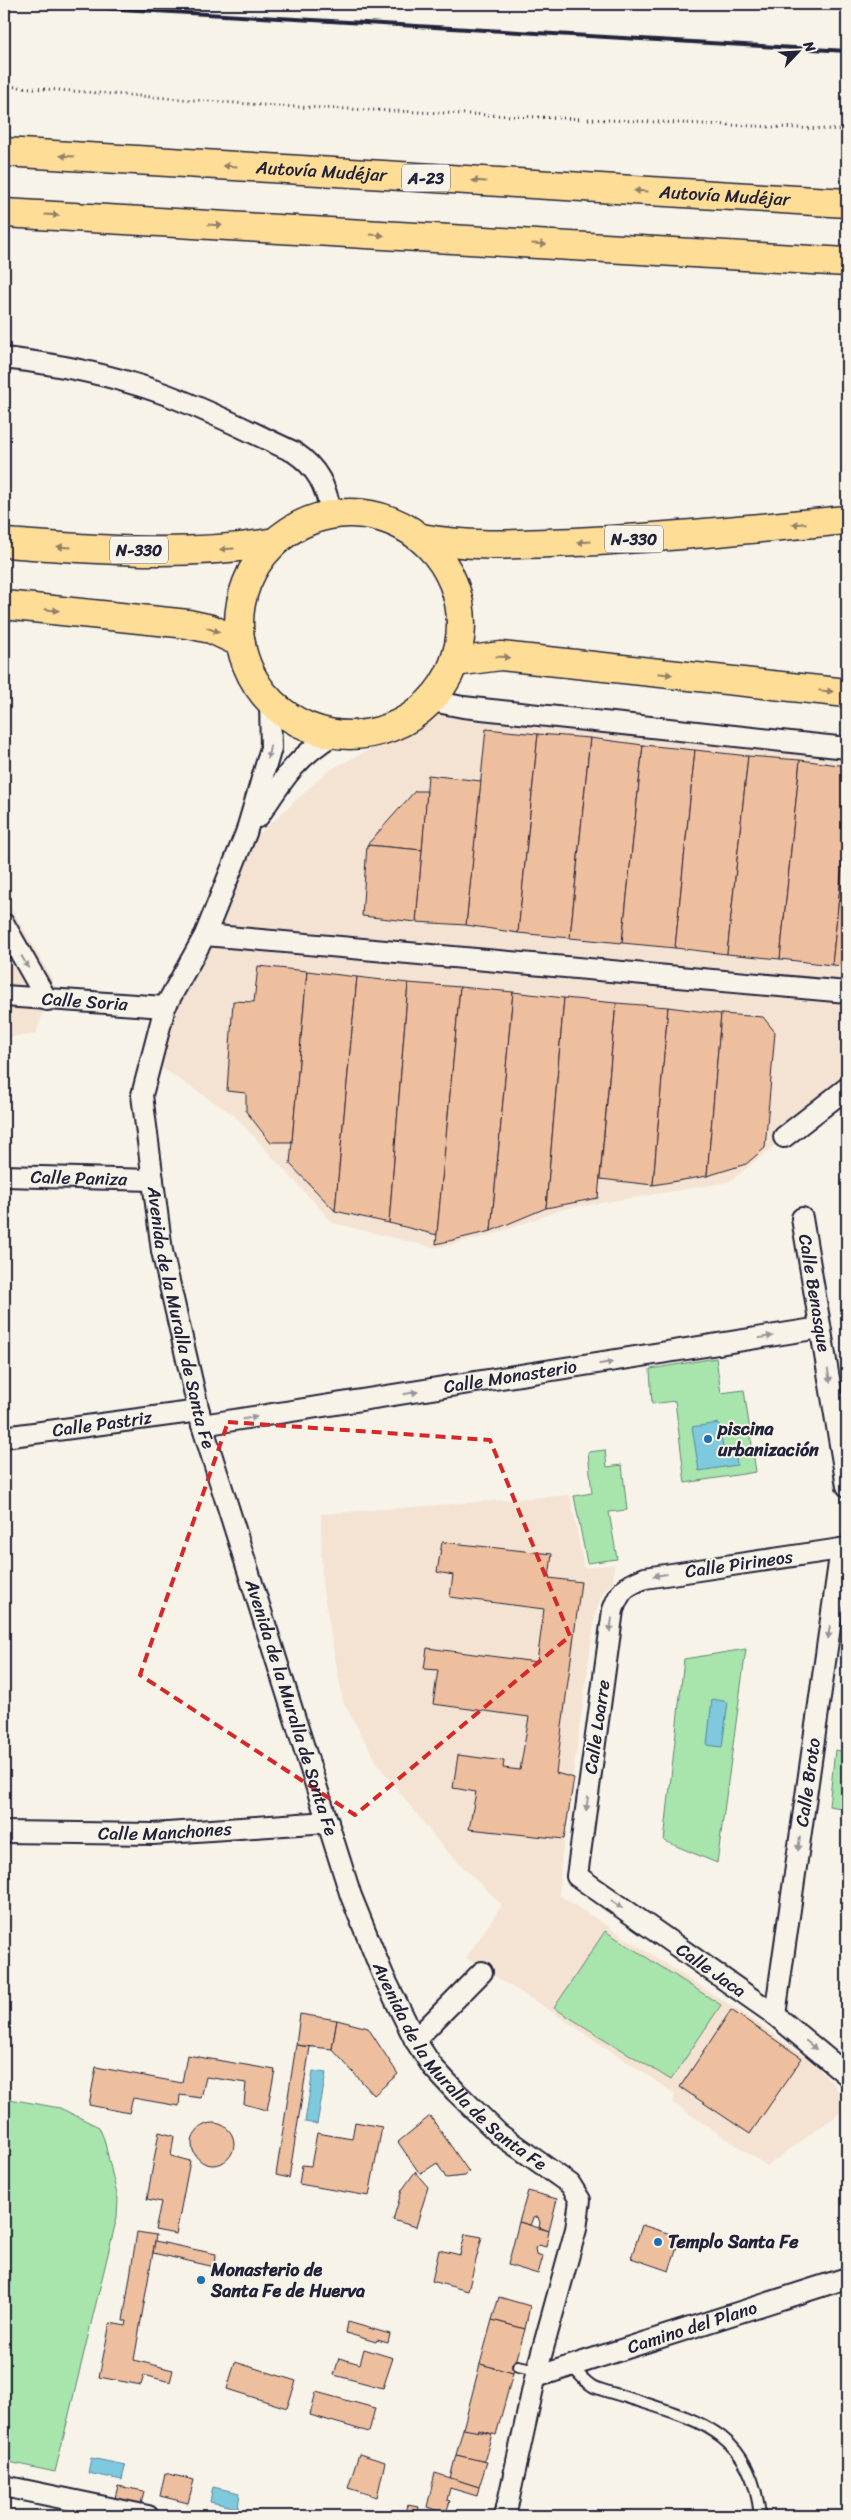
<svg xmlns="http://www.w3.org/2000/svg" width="851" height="2520" font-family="Sriracha,sans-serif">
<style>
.built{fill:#f4e3d2}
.green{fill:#a7e5ac;stroke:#648474}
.water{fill:#7ec9dd;stroke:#59869c}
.building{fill:#eebf9e;stroke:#22223b}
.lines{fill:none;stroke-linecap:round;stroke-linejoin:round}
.lane-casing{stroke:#22223b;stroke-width:14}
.street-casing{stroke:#22223b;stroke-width:24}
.highway-casing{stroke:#22223b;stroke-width:31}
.path{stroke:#22223b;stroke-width:3;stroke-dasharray:1 4;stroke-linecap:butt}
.lane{stroke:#f7f3e8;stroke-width:10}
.street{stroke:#f7f3e8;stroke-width:20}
.highway{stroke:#fedd96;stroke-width:28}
.rail{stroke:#22223b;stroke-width:4}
.oneway{fill:#908068}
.oneway2{fill:#97959a}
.marked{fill:none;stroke:#d62828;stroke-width:4;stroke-dasharray:10 6;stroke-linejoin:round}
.poi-dot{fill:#1f6fb2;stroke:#f7f3e8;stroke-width:2}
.labels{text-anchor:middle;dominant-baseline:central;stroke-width:4;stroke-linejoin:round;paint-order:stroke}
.shield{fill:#f7f3e8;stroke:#62616f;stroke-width:1}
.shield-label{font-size:16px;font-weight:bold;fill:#22223b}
.street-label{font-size:18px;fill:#22223b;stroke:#f7f3e8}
.poi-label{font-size:18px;font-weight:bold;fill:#22223b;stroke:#f7f3e8;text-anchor:start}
</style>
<rect width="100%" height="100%" fill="#f7f3e8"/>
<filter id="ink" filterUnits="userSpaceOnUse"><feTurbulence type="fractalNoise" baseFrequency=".02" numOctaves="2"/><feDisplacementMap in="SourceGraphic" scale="10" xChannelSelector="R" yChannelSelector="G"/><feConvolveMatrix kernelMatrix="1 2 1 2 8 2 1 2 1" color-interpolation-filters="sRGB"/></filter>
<g filter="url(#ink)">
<g class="built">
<polygon points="465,700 847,738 847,1088 729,1182 564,1209 486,1237 435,1248 333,1223 234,1115 151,1061 204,954 256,837 328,771"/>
<polygon points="4,896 53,980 36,1034 4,1038"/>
<polygon points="570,1495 584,1568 614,1564 613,1582 602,1594 595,1615 561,1863 559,1895 753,2020 811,2061 834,2084 847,2104 847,2108 767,2166 673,2103 675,2094 557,2015 466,1958 502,1905 441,1845 379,1766 343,1702 322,1584 321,1514"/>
</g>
<g class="green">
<polygon points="716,1358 721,1393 744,1390 756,1472 685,1483 675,1401 652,1404 650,1369"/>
<polygon points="605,1450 607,1467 622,1465 627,1510 609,1512 617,1559 587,1563 574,1496 592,1493 588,1452"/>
<polygon points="746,1649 717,1863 664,1841 684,1659"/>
<polygon points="835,1750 847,1752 847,1809 829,1806"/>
<polygon points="605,1931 721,2005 671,2080 554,2008"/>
<polygon points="4,2098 60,2108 99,2127 104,2139 118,2199 117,2217 55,2472 4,2461"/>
</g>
<g class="water">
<polygon points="719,1423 724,1453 735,1451 737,1465 699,1471 692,1427"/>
<polygon points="712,1699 728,1702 722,1747 707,1745"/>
<polygon points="313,2071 326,2073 317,2124 305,2122"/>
<polygon points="91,2458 125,2465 122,2480 88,2473"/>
<polygon points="213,2487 240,2493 238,2508 210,2502"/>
</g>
<g class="building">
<polygon points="486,729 538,734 518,933 466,925"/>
<polygon points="538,734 590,738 570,938 518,933"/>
<polygon points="590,738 643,745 622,943 570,938"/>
<polygon points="643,745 695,750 675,948 622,943"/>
<polygon points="695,750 748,756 727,954 675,948"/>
<polygon points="748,756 800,760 780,959 727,954"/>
<polygon points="800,760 847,766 847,818 832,965 780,959"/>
<polygon points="428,775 481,781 466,925 416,922"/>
<polygon points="415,791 427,791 422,850 367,845"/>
<polygon points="847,818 847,966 832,965"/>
<polygon points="367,845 422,850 416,922 362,916"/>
<polygon points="258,966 307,971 292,1142 270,1142 246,1111 246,1093 227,1091 233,1001 254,1002"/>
<polygon points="307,971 357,977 335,1211 290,1164"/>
<polygon points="357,977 408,983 389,1223 335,1211"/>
<polygon points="408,983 460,987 437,1235 389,1223"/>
<polygon points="460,987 513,992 491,1231 436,1244"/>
<polygon points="513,992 564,998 546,1208 491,1231"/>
<polygon points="564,998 616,1003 598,1198 546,1208"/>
<polygon points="616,1003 668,1007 653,1185 600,1179"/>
<polygon points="668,1007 721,1014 707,1176 653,1185"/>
<polygon points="721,1014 763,1017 775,1032 765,1148 746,1164 707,1176"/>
<polygon points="442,1542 552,1554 549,1578 581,1582 556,1773 574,1778 564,1839 469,1829 476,1792 453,1788 458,1755 504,1761 503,1768 520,1770 529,1717 433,1704 438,1670 424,1669 427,1648 537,1662 544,1609 450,1597 453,1575 437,1572"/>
<polygon points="731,2010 802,2058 750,2134 680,2087"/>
<polygon points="300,2014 337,2020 332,2049 296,2045"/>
<polygon points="337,2020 368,2028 398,2074 374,2095 332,2049"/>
<polygon points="296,2045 310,2047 289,2178 276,2175"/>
<polygon points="187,2055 275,2070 267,2110 244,2104 246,2083 206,2077 201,2098 180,2095 179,2106 133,2098 129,2113 89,2105 96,2067 182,2083"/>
<polygon points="430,2116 469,2172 465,2176 446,2178 437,2163 420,2174 398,2142"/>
<polygon points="355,2122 382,2127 369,2196 299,2184 302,2165 311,2166 317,2133 352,2139"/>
<circle cx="213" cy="2144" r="21"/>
<polygon points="159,2132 174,2136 171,2156 190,2161 176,2234 155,2230 161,2202 147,2199"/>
<polygon points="415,2172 428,2187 416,2227 393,2220 402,2190"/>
<polygon points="528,2191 557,2199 549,2231 539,2227 540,2223 538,2217 533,2218 530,2225 519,2222"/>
<polygon points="519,2222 549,2231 546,2247 539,2245 535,2248 536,2254 543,2256 538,2274 508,2265"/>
<polygon points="642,2225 680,2237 669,2271 631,2258"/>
<polygon points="137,2232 156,2235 134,2360 173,2370 170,2382 144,2375 141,2385 99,2377 110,2323 126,2326 127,2321 123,2321"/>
<polygon points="465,2234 482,2237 468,2291 432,2281 439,2250 460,2255"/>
<polygon points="155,2241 216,2254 215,2267 153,2253"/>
<polygon points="499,2297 530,2306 525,2329 492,2320"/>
<polygon points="492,2320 525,2329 513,2373 480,2364"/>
<polygon points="348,2322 390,2334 388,2343 377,2340 376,2342 346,2333"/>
<polygon points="364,2349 393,2358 383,2388 334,2375 339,2358 360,2364"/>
<polygon points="235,2362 296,2381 287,2408 227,2389"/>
<polygon points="480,2364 513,2373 496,2435 479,2430 477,2433 463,2429"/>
<polygon points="316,2392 375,2408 369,2432 310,2415"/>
<polygon points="463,2429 492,2434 484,2462 456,2455"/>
<polygon points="359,2454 385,2462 377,2497 348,2488"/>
<polygon points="456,2455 487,2462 479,2487 450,2478"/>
<polygon points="165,2473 194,2480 188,2503 160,2496"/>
<polygon points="435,2473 479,2487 477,2496 450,2488 447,2500 450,2501 446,2513 427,2507"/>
<polygon points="118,2486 144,2491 141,2504 115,2498"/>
<polygon points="407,2505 419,2507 417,2516 404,2516"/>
</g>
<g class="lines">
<defs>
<g id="lane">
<polyline points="518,2366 537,2370"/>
<path d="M571 2366C578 2372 585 2383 594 2387 604 2391 616 2394 626 2397 697 2420 751 2430 760 2516"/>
</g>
<g id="street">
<path d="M4 358C57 364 108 374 159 392 205 408 250 432 294 452 319 469 325 486 332 514"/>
<polyline points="432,701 463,707 847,748"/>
<path id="s1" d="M270 704 271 748 246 833 205 935 165 1007 142 1095 162 1251 202 1425 351 1896 383 1975 415 2040 432 2066 456 2092 499 2134 570 2184 580 2200 576 2229 537 2370 505 2516"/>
<path d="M258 817C282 782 293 760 331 736"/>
<polyline points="4,924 47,1000"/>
<polyline points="205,935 847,992"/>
<path id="s2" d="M4 996 165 1007"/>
<polyline points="784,1137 847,1088"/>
<path id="s3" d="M4 1176 153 1180"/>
<path id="s4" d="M802 1218 847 1486"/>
<path id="s5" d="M202 1425 820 1328"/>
<path id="s6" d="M4 1437 199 1411"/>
<path id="s7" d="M847 1548 645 1578C625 1586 620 1590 613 1610L577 1876 775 2015 847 2075"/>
<path id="s8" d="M4 1832 153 1834 328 1822"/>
<path id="s9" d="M775 2015 841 1549"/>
<polyline points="415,2040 482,1972"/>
<path id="s10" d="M536 2377 847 2278"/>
<polyline points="4,2486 148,2516"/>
</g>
<g id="highway">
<path id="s11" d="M4 152 847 203"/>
<polyline points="4,213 847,262"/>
<circle cx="350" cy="624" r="111"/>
<path d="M421 538C473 548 523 544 575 542 666 538 757 528 847 520"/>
<path d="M4 543C94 549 185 558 275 542"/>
<polyline points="4,605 188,624 211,629 241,643"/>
<polyline points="455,662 501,656 847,693"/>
</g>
</defs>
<use href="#lane" class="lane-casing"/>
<use href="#street" class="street-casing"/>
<use href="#highway" class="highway-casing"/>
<polyline class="path" points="4,86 276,106 847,130"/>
<use href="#lane" class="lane"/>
<use href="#street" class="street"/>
<use href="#highway" class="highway"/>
<polyline class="rail" points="35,4 847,51"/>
</g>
<defs><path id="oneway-solid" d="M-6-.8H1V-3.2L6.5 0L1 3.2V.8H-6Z" transform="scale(1.25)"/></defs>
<g class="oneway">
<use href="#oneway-solid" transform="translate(67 156) rotate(-177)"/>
<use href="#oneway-solid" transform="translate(230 166) rotate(-177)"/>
<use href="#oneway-solid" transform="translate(479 181) rotate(-177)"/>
<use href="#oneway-solid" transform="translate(641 191) rotate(-177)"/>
<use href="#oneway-solid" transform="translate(52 215) rotate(3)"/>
<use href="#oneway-solid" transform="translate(215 225) rotate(3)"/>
<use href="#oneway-solid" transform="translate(377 235) rotate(3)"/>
<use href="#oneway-solid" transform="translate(539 244) rotate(3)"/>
<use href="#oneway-solid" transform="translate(799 524) rotate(175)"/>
<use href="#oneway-solid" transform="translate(584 542) rotate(177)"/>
<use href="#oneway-solid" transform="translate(64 547) rotate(-177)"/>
<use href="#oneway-solid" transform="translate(227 549) rotate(177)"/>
<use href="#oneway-solid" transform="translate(52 610) rotate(6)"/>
<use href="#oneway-solid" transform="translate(213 630) rotate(21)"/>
<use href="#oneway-solid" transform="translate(503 657) rotate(3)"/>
<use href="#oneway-solid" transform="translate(665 674) rotate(6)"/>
<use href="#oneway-solid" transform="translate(826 691) rotate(6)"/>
</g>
<g class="oneway2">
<use href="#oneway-solid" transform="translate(269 752) rotate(100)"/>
<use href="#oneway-solid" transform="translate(25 962) rotate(60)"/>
<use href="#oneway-solid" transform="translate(766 1337) rotate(-9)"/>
<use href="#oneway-solid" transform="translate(606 1363) rotate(-9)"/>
<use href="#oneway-solid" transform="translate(829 1376) rotate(80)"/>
<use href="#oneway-solid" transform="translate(411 1393) rotate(-9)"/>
<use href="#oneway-solid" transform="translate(250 1418) rotate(-9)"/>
<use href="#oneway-solid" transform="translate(660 1575) rotate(172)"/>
<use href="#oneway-solid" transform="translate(611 1625) rotate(98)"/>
<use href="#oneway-solid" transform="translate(829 1632) rotate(98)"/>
<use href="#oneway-solid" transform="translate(587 1804) rotate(98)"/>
<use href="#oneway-solid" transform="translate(799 1844) rotate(98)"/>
<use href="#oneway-solid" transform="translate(617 1904) rotate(35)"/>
<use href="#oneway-solid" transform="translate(811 2045) rotate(40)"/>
</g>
</g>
<path class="marked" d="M228 1422 490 1440 570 1636 355 1815 140 1675Z"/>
<g class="poi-dot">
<circle cx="708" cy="1439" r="5"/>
<circle cx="658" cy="2242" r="5"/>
<circle cx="201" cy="2280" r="5"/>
</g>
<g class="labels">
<g class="shield">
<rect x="402" y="164.5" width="48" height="27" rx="4"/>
<rect x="605" y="525.5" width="58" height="27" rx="4"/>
<rect x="110" y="536.5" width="58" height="27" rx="4"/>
</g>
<g class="shield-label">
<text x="426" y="178">A-23</text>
<text x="634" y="539">N-330</text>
<text x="139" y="550">N-330</text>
</g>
<g class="street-label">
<text stroke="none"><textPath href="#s11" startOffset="318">Autovía Mudéjar</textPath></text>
<text stroke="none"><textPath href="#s11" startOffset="722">Autovía Mudéjar</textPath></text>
<text stroke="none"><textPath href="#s2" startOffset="81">Calle Soria</textPath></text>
<text stroke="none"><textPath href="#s3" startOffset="75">Calle Paniza</textPath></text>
<text stroke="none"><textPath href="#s4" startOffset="76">Calle Benasque</textPath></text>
<text stroke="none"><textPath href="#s1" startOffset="642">Avenida de la Muralla de Santa Fe</textPath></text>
<text stroke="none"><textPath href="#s5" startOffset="312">Calle Monasterio</textPath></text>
<text stroke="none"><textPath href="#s6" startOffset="99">Calle Pastriz</textPath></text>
<text transform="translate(739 1564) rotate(-8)">Calle Pirineos</text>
<text stroke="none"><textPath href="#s1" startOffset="1048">Avenida de la Muralla de Santa Fe</textPath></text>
<text transform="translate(597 1727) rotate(-82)">Calle Loarre</text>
<text stroke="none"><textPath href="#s9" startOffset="235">Calle Broto</textPath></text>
<text stroke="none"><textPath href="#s8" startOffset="161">Calle Manchones</textPath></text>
<text stroke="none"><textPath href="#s7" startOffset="684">Calle Jaca</textPath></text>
<text stroke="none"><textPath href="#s1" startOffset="1452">Avenida de la Muralla de Santa Fe</textPath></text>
<text stroke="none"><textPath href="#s10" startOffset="164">Camino del Plano</textPath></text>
</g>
<g class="poi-label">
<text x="718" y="1429">piscina<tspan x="718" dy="21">urbanización</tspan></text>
<text x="668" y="2242">Templo Santa Fe</text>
<text x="211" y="2270">Monasterio de<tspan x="211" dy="21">Santa Fe de Huerva</tspan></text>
</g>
</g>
<rect width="851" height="2520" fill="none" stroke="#f7f3e8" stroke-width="20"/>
<rect x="10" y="10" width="831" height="2500" fill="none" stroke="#22223b" stroke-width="2" filter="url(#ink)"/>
<g transform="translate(798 52) rotate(65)" stroke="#f7f3e8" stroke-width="4" paint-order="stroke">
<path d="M0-4L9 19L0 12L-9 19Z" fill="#22223b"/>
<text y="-8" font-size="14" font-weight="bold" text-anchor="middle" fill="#22223b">N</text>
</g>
</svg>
